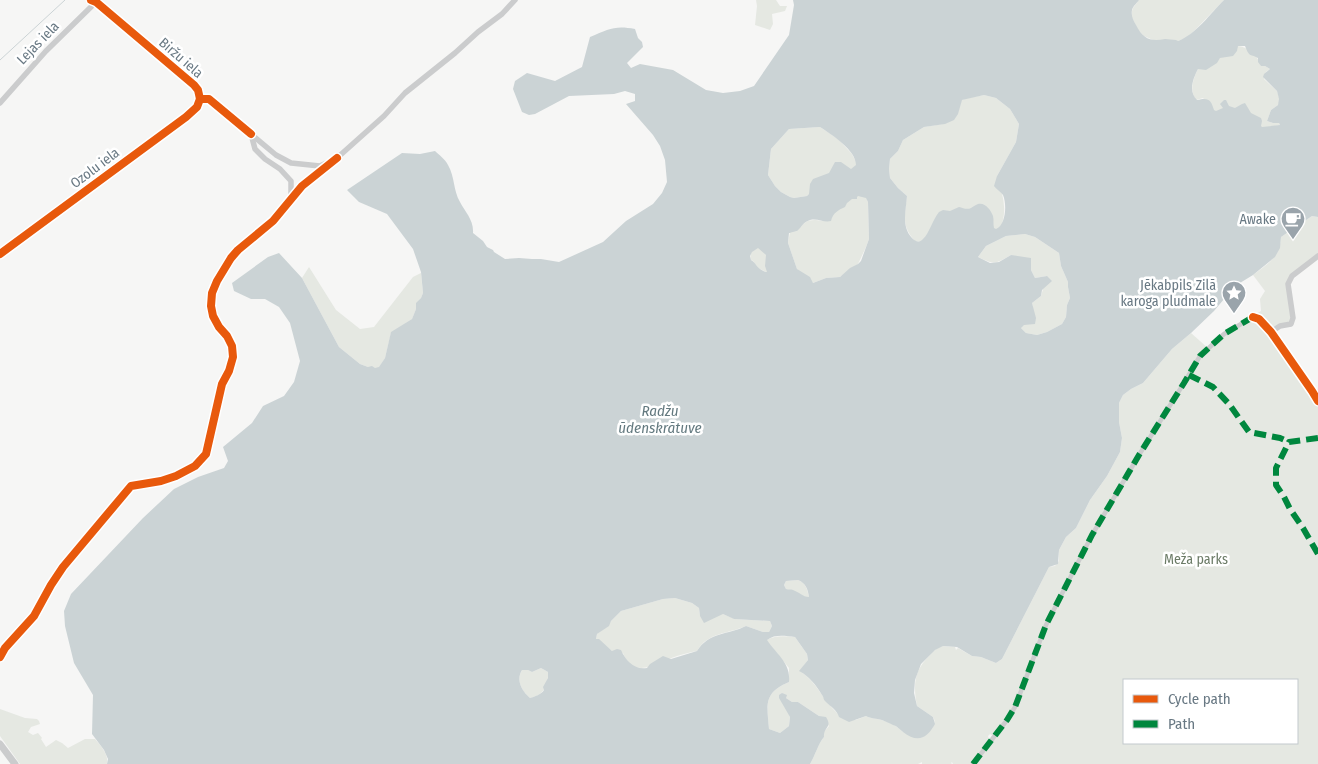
<svg xmlns="http://www.w3.org/2000/svg" width="1318" height="764" font-family="'Fira Sans Condensed',sans-serif">
<style>
.green{fill:#e5e8e2;fill-rule:evenodd}
.water{fill:#cbd3d5;fill-rule:evenodd}
.lines{fill:none;stroke-linecap:round;stroke-linejoin:round}
.stream{stroke:#cbd3d5;stroke-width:1}
.pedestrian{stroke:#cbcccd;stroke-width:4.5}
.minor{stroke:#cbcccd;stroke-width:5.5}
.tertiary{stroke:#cbcccd;stroke-width:7}
.quiet{stroke:#00873e;stroke-width:6;stroke-dasharray:12 6;stroke-linecap:butt}
.cycleway-casing{stroke:#fff;stroke-width:11}
.cycleway{stroke:#e8590c;stroke-width:8}
.labels{text-anchor:middle;dominant-baseline:central;stroke-width:5;stroke-linejoin:round;paint-order:stroke}
.street-label{font-size:14px;fill:#687883;stroke:#fff}
.poi-label{font-size:14px;fill:#687883;stroke:#fff;text-anchor:end}
.park-label{font-size:14px;fill:#6b7b66;stroke:#fff}
.water-label{font-size:15px;font-style:italic;fill:#63797f;stroke:#fff}
</style>
<rect width="100%" height="100%" fill="#f6f6f5"/>
<g class="green">
<polygon points="756,0 776,0 780,6 787,6 785,11 772,14 773,24 770,30 755,25 757,6"/>
<polygon points="1139,0 1224,0 1193,32 1186,38 1178,41 1162,40 1153,40 1144,36 1138,30 1132,18 1132,11 1133,8"/>
<path d="M1238 46C1249 47 1258 56 1261 66H1265L1270 69 1266 72 1264 79 1277 91 1280 101 1278 105 1271 110 1267 121 1273 123H1279L1280 125C1273 126 1268 128 1262 129L1225 108 1219 111H1214L1203 98 1196 100C1189 90 1193 79 1198 69L1220 58Z"/>
<path d="M984 95 996 98 1010 109 1019 124 1016 142 997 176C1003 197 1008 209 1000 230L934 229 922 242 915 241C901 226 905 215 907 196L898 188 890 178 889 169 890 159 898 151 903 140 924 127 943 124 957 102 967 98Z"/>
<path d="M820 127 838 139 852 154 856 162 868 202 869 239 866 247 858 264 840 277 826 278 813 283 797 269 788 243 790 232C805 232 799 216 822 221L813 191 807 196 794 198 790 197 781 192 775 186 768 175 771 149 789 129Z"/>
<path d="M1312 216 1318 217V256L1292 276 1288 284 1291 324 1273 327 1265 317 1299 374 1312 391 1318 389V764H973L1011 712 993 736 990 734 988 736 989 740 970 764H953L952 762 951 763 952 764H922V762L918 764H810C815 756 818 744 824 737L823 733 829 726 819 716 798 702H792L786 698 782 693 790 717 789 726 780 733 769 729C767 705 763 693 789 682V668L766 640C776 635 785 636 795 637L807 654 808 660 800 671C816 681 823 700 837 713 841 717 850 718 856 720L866 716C871 719 876 718 882 720 890 722 897 726 903 732L932 729C934 725 936 722 933 717L917 706C913 684 914 671 930 655 933 651 937 647 943 646 946 646 951 647 955 647L956 650 958 648 972 656 981 657 996 663 1002 659 1049 567 1055 566 1059 561V550L1066 537 1076 528 1090 500 1107 476 1120 452 1122 438 1119 422V403L1123 395 1131 389 1143 383 1172 349 1191 333 1209 349 1224 334 1261 311 1260 299 1265 291 1253 275C1268 263 1280 258 1281 237ZM1124 680H1297V743H1124Z"/>
<path d="M1025 234 1035 237 1059 253 1061 266 1068 282V287L1070 298 1067 305 1066 317 1062 324 1047 332 1037 335 1026 333 1021 328 1033 308 1032 303 1041 296 1047 276 1035 278 1031 270 1011 255C995 264 995 265 978 257L986 246 1006 236Z"/>
<path d="M758 245 766 255 767 272H766L758 268 753 261 751 260C749 252 753 250 758 245Z"/>
<polygon points="309,267 336,310 360,329 374,327 413,277 421,273 423,293 421,298 417,303 416,309 412,319 391,333 385,358 379,368 375,368 368,367 360,364 339,347 302,278"/>
<path d="M798 580C806 583 807 589 809 597H806L786 589 784 585 786 581Z"/>
<path d="M675 598 692 603 699 608 700 616 723 614 735 619 770 621 772 626 769 632H763L746 626C728 634 708 632 697 651 690 652 684 654 677 656 659 662 633 681 623 653L612 651 596 639 597 634 609 624 611 621 621 611 663 599Z"/>
<path d="M541 668 548 672C549 685 543 696 530 698 521 690 516 680 522 670H528L532 672Z"/>
<path d="M0 709 25 718 37 719 39 721 40 724 31 727 28 732 33 735 38 733 42 738 41 739 46 747 56 740 62 743 68 748 85 739H95C101 746 109 755 107 764H20L0 736Z"/>
</g>
<path class="water" d="M793 0H1139C1137 3 1133 6 1132 10 1131 16 1133 20 1136 25 1143 39 1151 42 1165 39L1176 40 1178 41C1195 35 1211 13 1224 0H1318V217L1312 216 1281 237 1280 248 1275 257 1253 275 1235 286 1214 311 1191 333 1172 349 1143 383 1131 389 1123 395 1119 403V422L1122 438 1120 452 1107 476 1090 500 1076 528 1066 537 1059 550 1058 564 1049 567 1002 659 996 663 981 657 972 656 957 647 943 646 935 650 921 664 915 680 914 693 917 706 933 717 935 724C927 739 917 743 903 732 899 729 897 726 893 725 889 723 885 721 882 720 876 718 871 719 866 716L849 722 839 717C837 710 831 707 826 702 822 698 825 699 822 695 816 685 809 676 799 671L808 660 807 654 795 637C785 636 775 634 767 640 777 655 791 663 789 682 763 693 767 705 769 729L780 733 789 726 790 717 779 698V695L782 693 787 695 786 698 792 702H798L819 716 826 717C833 728 823 727 824 737 818 744 815 756 810 764H107L108 759 104 750 92 734 93 695 74 663 65 626 64 611 71 594 143 518 174 489 198 477 224 468 228 461 223 447 252 423 263 406 284 396 294 382 300 361 290 323 279 307 265 299H251L234 291 232 283 268 257 279 253 302 278 339 347 360 364 368 367 372 366 375 368 379 367 385 358 391 332 412 319 416 309V303L421 298 423 293 421 272 413 249 387 214 359 202 347 190 402 153 420 154 435 151C439 155 445 159 448 165 455 177 453 190 460 202 465 212 474 220 473 233L483 241 487 247 493 250 494 252 505 259 519 258 532 259H541L559 262 603 242 626 221 653 204 662 193 667 182 665 160 660 146 653 135 626 104 635 101V94L625 91 614 94 569 96 535 114 529 115 522 112 513 89 515 81 527 73 555 81 582 67 590 37C609 29 615 25 635 29L638 38 642 42 643 47 627 63 631 68 640 64 673 70 706 90 723 93 740 91 754 86 789 35 794 5ZM1238 46H1245C1250 58 1249 53 1258 58V62L1261 66H1265L1270 69 1264 74 1263 77 1277 91 1279 99 1278 105 1271 110 1267 121 1273 123H1279L1280 125 1262 127 1261 126 1262 121 1261 118 1251 113 1245 103 1242 104 1235 108 1229 106 1226 100H1224L1220 104 1223 108 1216 111 1214 110C1211 100 1209 97 1197 100 1188 91 1193 79 1198 69L1206 70 1217 63 1220 58 1233 56 1237 51ZM984 95 996 98 1010 109 1019 124 1016 142 997 176 994 186C996 189 1001 192 1003 195 1007 204 1006 225 996 229L994 228C993 224 994 220 993 216 991 210 985 202 978 204 975 205 973 207 971 208 967 210 963 208 959 207L950 211 943 210 939 212C933 219 929 234 923 239 919 243 916 242 912 238 901 226 906 211 907 196L898 188 890 178 889 169 890 159 898 151 903 140 924 127 945 124 954 120 958 114 962 100ZM820 127C832 135 856 150 856 165L851 169 841 162H835L829 173 813 179 810 184 809 194 807 196 794 198 790 197 781 192 775 186 768 175 771 149 789 129ZM858 196 866 198 868 202 869 239 861 261 858 264 850 268 840 277 826 278 813 283 810 277 797 269 788 243 789 233C790 233 796 231 797 231 802 227 803 222 810 220 818 218 824 223 831 221 833 213 838 210 845 207L847 203 852 199H857V197ZM1025 234 1035 237 1059 253 1061 266 1068 282V287L1070 298 1067 305 1066 317 1062 324 1047 332 1037 335 1026 333 1021 328 1024 325 1035 324 1036 318 1032 303 1041 296 1042 290 1052 281 1047 276 1035 278 1031 270V258L1011 255 999 262 990 263 978 257 986 246 1006 236ZM758 248 766 255 765 266 767 272H766C755 268 757 263 751 260L750 256 752 252ZM798 580C806 583 808 590 809 597 803 597 799 592 793 590 791 589 789 590 786 589L784 585 786 581ZM675 598 692 603 699 608 700 616 704 623 723 614 734 619 770 621 772 626 769 632H763L746 626C728 635 709 632 697 651L671 659 663 656 650 664 647 668C634 670 626 661 621 650L617 649 612 651 599 639H596L597 634 609 626 611 621 621 611 663 599ZM541 668 548 672V678L543 687 544 690C542 694 534 697 530 698 521 690 516 680 522 670H528L532 672Z"/>
<g class="lines">
<polyline class="stream" points="0,60 65,0"/>
<polyline class="pedestrian" points="973,764 1007,720 1015,707 1046,625 1092,535 1139,455 1184,383 1200,356 1224,334 1253,317"/>
<g class="minor">
<polyline points="91,0 96,2 194,85 198,90 200,99 209,99 276,155 291,163 320,166 337,158 384,116 405,93 455,53 478,32 502,14 515,0"/>
<polyline points="0,103 46,51 96,2"/>
<polyline points="251,134 255,149 265,159 280,169 291,181 291,199"/>
<polyline points="0,254 186,117 197,107 200,99"/>
<polyline points="1253,317 1259,319 1271,332 1312,391 1318,401"/>
<polyline points="1271,332 1280,326 1291,324 1293,318 1288,284 1292,276 1318,256"/>
<polyline points="0,657 5,648 34,616 51,585 63,567 131,486 161,481 176,476 195,466 206,454 222,384 229,371 233,357 232,346 227,336 219,327 213,316 211,306 212,293 217,281 231,258 238,250 273,221 302,186 337,158"/>
</g>
<polyline class="tertiary" points="0,744 15,764"/>
<g class="quiet">
<polyline points="1189,375 1213,387 1229,404 1249,432 1280,438 1289,442"/>
<polyline points="1318,438 1289,442 1276,468 1276,485 1284,497 1290,509 1303,528 1318,554"/>
<polyline points="973,764 1007,720 1015,707 1046,625 1092,535 1139,455 1184,383 1200,356 1224,334 1253,317"/>
</g>
<defs>
<g id="cycleway">
<polyline points="91,0 96,2 194,85 198,90 200,99 209,99 251,134"/>
<polyline points="0,254 186,117 197,107 200,99"/>
<polyline points="1253,317 1259,319 1271,332 1312,391 1318,401"/>
<polyline points="0,657 5,648 34,616 51,585 63,567 131,486 161,481 176,476 195,466 206,454 222,384 229,371 233,357 232,346 227,336 219,327 213,316 211,306 212,293 217,281 231,258 238,250 273,221 302,186 337,158"/>
</g>
</defs>
<use href="#cycleway" class="cycleway-casing"/>
<use href="#cycleway" class="cycleway"/>
</g>
<defs>
<symbol id="cafe-pin" viewBox="-11 -11 22 30"><path d="M0 17L-7.5 6A9.5 9.5 0 1 1 7.5 6Z" fill="#9aa4ab" stroke="#fff"/><path d="M-5.5-4.5H6V0H3Q3 3.5 0 3.5H-2.5Q-5.5 3.5-5.5 0ZM3-3.2v2h1.7v-2ZM-6 4.5H4V6H-6Z" fill="#fff"/></symbol>
<symbol id="sight-pin" viewBox="-11 -11 22 30"><path d="M0 17L-7.5 6A9.5 9.5 0 1 1 7.5 6Z" fill="#9aa4ab" stroke="#fff"/><path d="M0-6L1.8-2.2L6-1.7L2.9 1.2L3.7 5.4L0 3.3L-3.7 5.4L-2.9 1.2L-6-1.7L-1.8-2.2Z" fill="#fff"/></symbol>
</defs>
<g fill-rule="evenodd">
<use href="#cafe-pin" x="1279" y="205" width="28" height="38"/>
<use href="#sight-pin" x="1220" y="279" width="28" height="38"/>
</g>
<g class="labels">
<g class="street-label">
<text transform="translate(38 43) rotate(-46)">Lejas iela</text>
<text transform="translate(181 58) rotate(41)">Biržu iela</text>
<text transform="translate(95 168) rotate(-37)">Ozolu iela</text>
</g>
<g class="poi-label">
<text x="1276" y="219">Awake</text>
<text x="1216" y="285">Jēkabpils Zilā<tspan x="1216" dy="16">karoga pludmale</tspan></text>
</g>
<g class="park-label">
<text x="1196" y="559">Meža parks</text>
</g>
<g class="water-label">
<text x="660" y="411">Radžu<tspan x="660" dy="17">ūdenskrātuve</tspan></text>
</g>
</g>
<rect x="1123" y="679" width="175" height="65" fill="#ffffff" stroke="#c3c9cd"/>
<rect x="1133" y="695" width="25" height="8" fill="#e8590c" stroke="#c3c9cd"/>
<text x="1168" y="704" font-size="15" fill="#687883">Cycle path</text>
<rect x="1133" y="720" width="25" height="8" fill="#00873e" stroke="#c3c9cd"/>
<text x="1168" y="729" font-size="15" fill="#687883">Path</text>
</svg>
